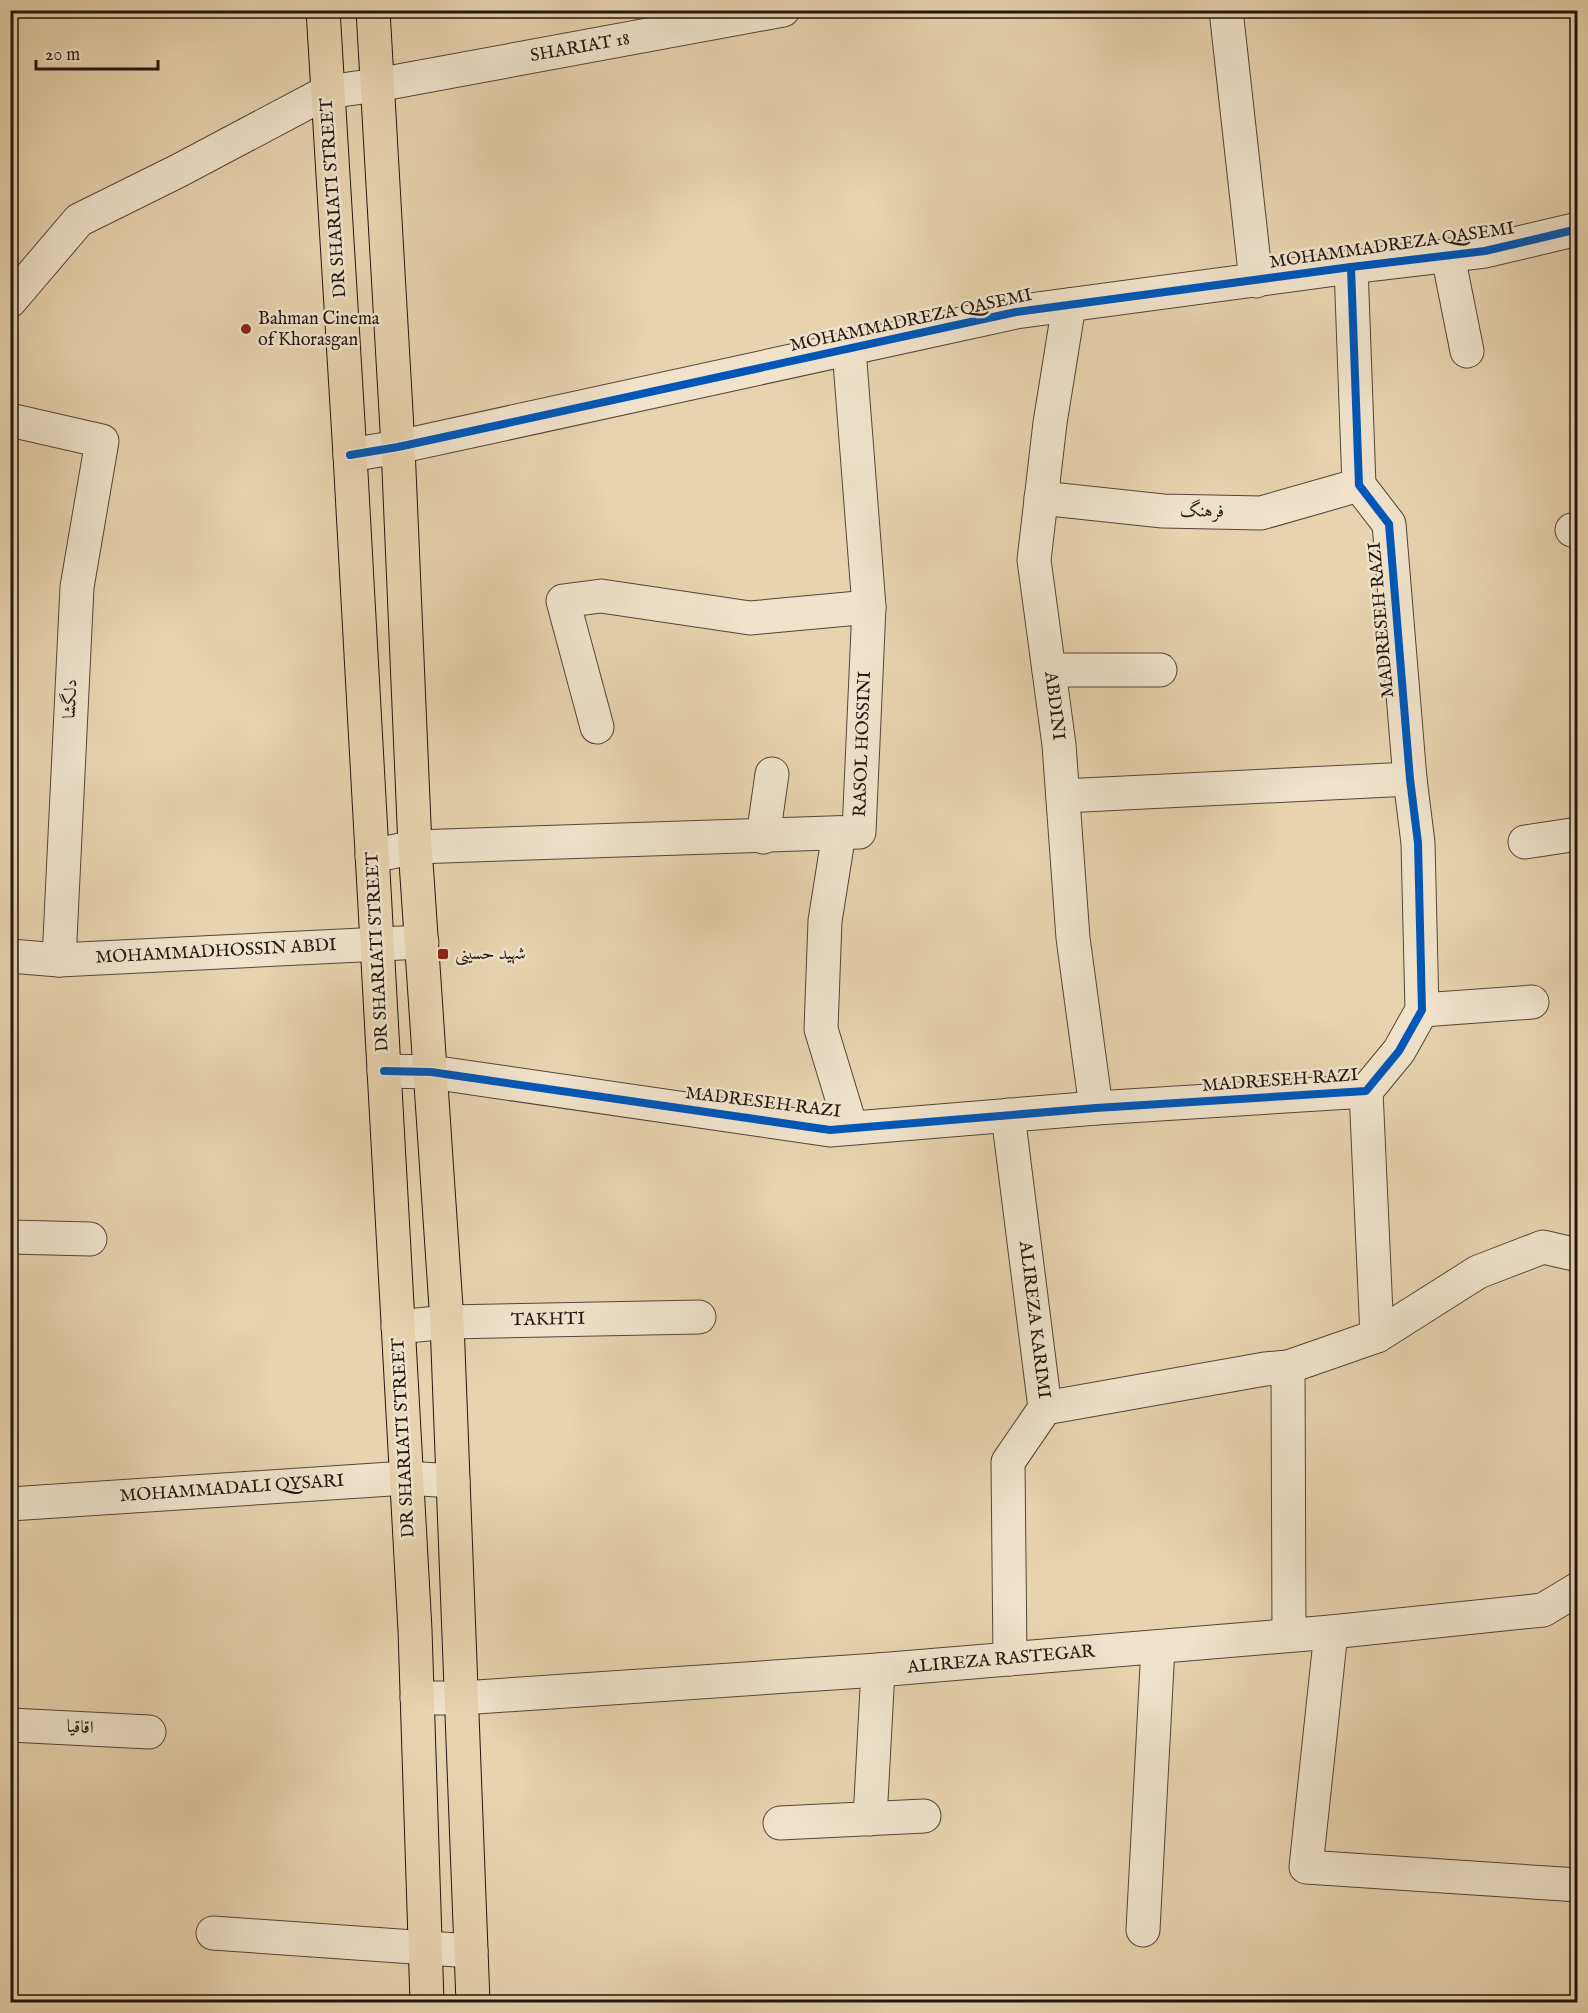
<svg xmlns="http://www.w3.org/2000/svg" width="1588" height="2013" font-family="'IM FELL English',Amiri,serif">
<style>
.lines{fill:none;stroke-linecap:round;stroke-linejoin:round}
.minor-casing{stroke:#554536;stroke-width:35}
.major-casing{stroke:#24160e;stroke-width:35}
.minor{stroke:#f0e2cb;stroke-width:33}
.major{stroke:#e8d2af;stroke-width:33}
.cycleway-casing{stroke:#f0e2cb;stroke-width:11}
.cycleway{stroke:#0057b8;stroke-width:8}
.poi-dot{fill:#8f2418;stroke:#f0e2cb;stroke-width:2}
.labels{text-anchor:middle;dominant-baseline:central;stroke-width:5;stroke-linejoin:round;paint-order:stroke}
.street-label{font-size:18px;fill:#24160e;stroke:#f0e2cb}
.poi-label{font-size:18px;fill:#24160e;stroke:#f0e2cb;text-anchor:start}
</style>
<rect width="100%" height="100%" fill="#e8d2af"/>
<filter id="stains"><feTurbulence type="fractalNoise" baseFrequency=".00333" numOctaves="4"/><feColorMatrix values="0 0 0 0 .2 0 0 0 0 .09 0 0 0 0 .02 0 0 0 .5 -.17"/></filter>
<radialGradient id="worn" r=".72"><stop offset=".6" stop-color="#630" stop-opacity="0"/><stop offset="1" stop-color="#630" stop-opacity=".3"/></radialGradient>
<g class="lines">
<defs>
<g id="minor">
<polyline points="1226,10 1256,281"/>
<polyline points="1448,256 1467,351"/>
<polyline points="10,301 79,220 178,171 327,92 377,85 783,10"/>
<polyline points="1069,305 1050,423 1034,560 1059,745 1073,938 1096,1108"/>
<polyline points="10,420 102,441 77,587 59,960"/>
<polyline points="350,455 398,447 1016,312 1351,267 1485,251 1578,229"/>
<polyline points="1041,498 1163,511 1261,513 1359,485"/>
<polyline points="1572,530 1578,532"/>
<polyline points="1049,670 1160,670"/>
<polyline points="597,727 563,601 601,596 750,618 869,607"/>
<polyline points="1063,796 1410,779"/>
<polyline points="839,833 825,921 821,1029 851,1128"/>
<polyline points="763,837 772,774"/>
<polyline points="1525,842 1578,834"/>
<polyline points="372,856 415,847 859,832 869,607 849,349"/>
<polyline points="10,956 59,960 422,942"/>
<polyline points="1422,1010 1532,1002"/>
<polyline points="384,1071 431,1072 830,1130 1096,1108 1366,1091 1399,1051 1422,1010 1418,843 1410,779 1389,524 1359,485 1351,267"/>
<polyline points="1366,1091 1377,1336"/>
<polyline points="1008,1115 1045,1408 1008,1462 1010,1659"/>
<polyline points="10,1237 90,1239"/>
<polyline points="398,1327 447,1322 699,1317"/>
<polyline points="1288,1367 1289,1635"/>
<polyline points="1045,1408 1265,1369 1288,1367 1377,1336 1478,1272 1543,1247 1578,1255"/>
<polyline points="10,1504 406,1478 453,1481"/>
<polyline points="1331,1632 1306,1867 1578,1885"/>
<polyline points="417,1698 462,1698 878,1670 1331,1632 1543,1610 1578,1589"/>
<polyline points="10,1725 149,1732"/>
<polyline points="870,1819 878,1670"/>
<polyline points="780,1823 924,1816"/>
<polyline points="1143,1930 1158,1647"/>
<polyline points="213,1933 471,1951"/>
</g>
<g id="major">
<polyline points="323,10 350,455 415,1630 427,2002"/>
<polyline points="373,10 398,447 415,847 447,1322 473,2002"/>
</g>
</defs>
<use href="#minor" class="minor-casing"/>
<use href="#major" class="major-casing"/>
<use href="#minor" class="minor"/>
<use href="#major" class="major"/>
<defs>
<g id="cycleway">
<polyline points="350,455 398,447 1016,312 1351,267 1485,251 1578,229"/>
<polyline points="384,1071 431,1072 830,1130 1096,1108 1366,1091 1399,1051 1422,1010 1418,843 1410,779 1389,524 1359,485 1351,267"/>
</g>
</defs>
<use href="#cycleway" class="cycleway-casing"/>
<use href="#cycleway" class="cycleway"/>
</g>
<g class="poi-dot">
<circle cx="246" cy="329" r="6"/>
<rect x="437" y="948" width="12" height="12" rx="3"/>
</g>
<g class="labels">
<g class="street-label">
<text transform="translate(580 48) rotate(-10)">SHARIAT 18</text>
<text transform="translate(334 198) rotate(-94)">DR SHARIATI STREET</text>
<text transform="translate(1392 246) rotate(-8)">MOHAMMADREZA QASEMI</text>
<text transform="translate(911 321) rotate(-12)">MOHAMMADREZA QASEMI</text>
<text transform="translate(1202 512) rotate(1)">فرهنگ</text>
<text transform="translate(1382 620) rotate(-95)">MADRESEH RAZI</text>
<text transform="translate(71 699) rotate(-87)">دلگشا</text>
<text transform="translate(1054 706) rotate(83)">ABDINI</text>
<text transform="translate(863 744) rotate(-88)">RASOL HOSSINI</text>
<text transform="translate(216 952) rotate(-3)">MOHAMMADHOSSIN ABDI</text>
<text transform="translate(378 952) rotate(-93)">DR SHARIATI STREET</text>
<text transform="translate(1280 1081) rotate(-4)">MADRESEH RAZI</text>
<text transform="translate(763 1103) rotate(7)">MADRESEH RAZI</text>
<text transform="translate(548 1320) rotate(-1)">TAKHTI</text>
<text transform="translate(1034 1320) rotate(83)">ALIREZA KARIMI</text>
<text transform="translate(404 1438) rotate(-93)">DR SHARIATI STREET</text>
<text transform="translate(232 1489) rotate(-4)">MOHAMMADALI QYSARI</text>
<text transform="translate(1001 1660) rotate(-5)">ALIREZA RASTEGAR</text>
<text transform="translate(80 1728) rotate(3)">اقاقیا</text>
</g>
<g class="poi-label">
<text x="258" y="319">Bahman Cinema<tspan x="258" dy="21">of Khorasgan</tspan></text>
<text x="455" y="954">شهید حسینی</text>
</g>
</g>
<rect width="1588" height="2013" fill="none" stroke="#e8d2af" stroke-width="36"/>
<rect x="12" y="12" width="1564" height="1989" fill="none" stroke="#24160e" stroke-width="3"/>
<rect x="18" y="18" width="1552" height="1977" fill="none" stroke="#24160e" stroke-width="1.5"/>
<path d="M36 60v9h122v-9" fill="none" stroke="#24160e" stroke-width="3"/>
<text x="45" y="60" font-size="18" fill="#24160e" stroke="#f0e2cb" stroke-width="4.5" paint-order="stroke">20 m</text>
<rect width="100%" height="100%" filter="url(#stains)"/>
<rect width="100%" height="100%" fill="url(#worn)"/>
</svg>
